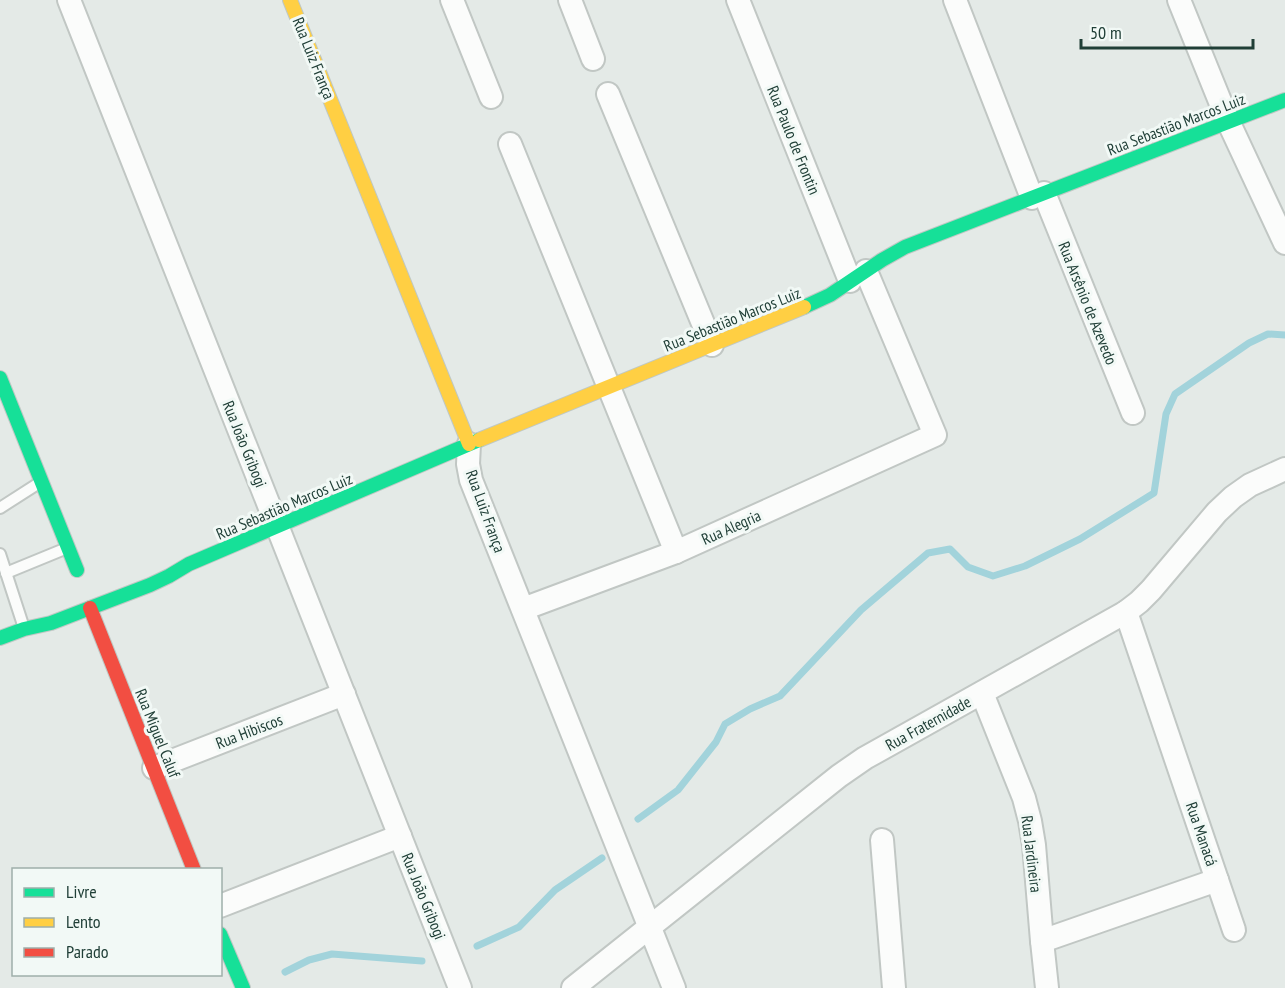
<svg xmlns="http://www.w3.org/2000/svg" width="1285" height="988" font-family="'PT Sans Narrow',sans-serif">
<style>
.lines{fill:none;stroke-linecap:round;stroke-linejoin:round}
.stream{stroke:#a2d3db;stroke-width:7}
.lane-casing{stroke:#c1c7c4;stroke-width:14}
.street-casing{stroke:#c1c7c4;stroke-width:26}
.fast-casing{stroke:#bfc8c4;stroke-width:16}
.slow-casing{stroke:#bfc8c4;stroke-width:16}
.jam-casing{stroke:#bfc8c4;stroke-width:16}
.lane{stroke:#fbfcfb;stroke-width:10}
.street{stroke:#fbfcfb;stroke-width:22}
.fast{stroke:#16e098;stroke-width:14}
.slow{stroke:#ffcf43;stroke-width:14}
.jam{stroke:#f24e42;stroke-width:14}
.labels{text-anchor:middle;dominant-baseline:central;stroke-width:6;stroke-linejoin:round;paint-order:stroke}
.street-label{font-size:16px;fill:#203f37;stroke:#f2f9f6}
</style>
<rect width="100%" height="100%" fill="#e4eae7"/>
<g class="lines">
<g class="stream">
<polyline points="638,819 678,790 716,742 725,724 750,709 780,696 861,610 928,553 950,549 968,567 993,576 1025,566 1080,539 1154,493 1166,414 1175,394 1249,343 1268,334 1285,335"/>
<polyline points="477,946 519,927 555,890 602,858"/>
<polyline points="285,972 309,960 332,954 422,961"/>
</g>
<defs>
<g id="lane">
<polyline points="0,508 39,483"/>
<polyline points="0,554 24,628"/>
<polyline points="6,573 67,548"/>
</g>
<g id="street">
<polyline points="69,0 460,988"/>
<polyline points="452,0 491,97"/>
<polyline points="570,0 593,59"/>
<polyline points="738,0 850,281"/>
<polyline points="955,0 1032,198"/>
<polyline points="1179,0 1228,121 1285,243"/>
<polyline points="608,94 712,345"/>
<polyline points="510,144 676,552"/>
<polyline points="1044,193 1133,413"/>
<polyline points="469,444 468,464 471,480 674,988"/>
<polyline points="523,609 676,552 935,435 866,271"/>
<polyline points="982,693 1024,798 1030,821 1034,845 1042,941 1047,988"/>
<polyline points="154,768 344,694"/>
<polyline points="882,840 894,988"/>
<polyline points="1217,880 1234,930"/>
<polyline points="220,906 400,836"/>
<polyline points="1042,941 1217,880 1126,612"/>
<polyline points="573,988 839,776 865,758 1126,612 1139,602 1151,590 1217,512 1233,497 1250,485 1285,469"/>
</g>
<g id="fast">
<polyline points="804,307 830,295 882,260 905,247 1285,100"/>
<polyline points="0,378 77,570"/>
<polyline points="0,638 24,629 51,623 150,585 169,576 189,564 479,440"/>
<polyline points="220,934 243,988"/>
</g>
<g id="slow">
<polyline points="290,0 469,444"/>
<polyline points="479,440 804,307"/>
</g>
<polyline id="jam" points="90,608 194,870"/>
</defs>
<use href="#lane" class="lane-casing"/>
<use href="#street" class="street-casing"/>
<use href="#fast" class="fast-casing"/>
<use href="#slow" class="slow-casing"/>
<use href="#jam" class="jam-casing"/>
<use href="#lane" class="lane"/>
<use href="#street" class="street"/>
<use href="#fast" class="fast"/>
<use href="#slow" class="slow"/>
<use href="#jam" class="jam"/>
</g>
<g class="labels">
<g class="street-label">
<text transform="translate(314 58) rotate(68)">Rua Luiz França</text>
<text transform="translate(1176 124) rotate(-21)">Rua Sebastião Marcos Luiz</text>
<text transform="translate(794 140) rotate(68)">Rua Paulo de Frontin</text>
<text transform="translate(1088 303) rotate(68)">Rua Arsênio de Azevedo</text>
<text transform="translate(732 319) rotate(-22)">Rua Sebastião Marcos Luiz</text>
<text transform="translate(245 444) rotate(68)">Rua João Gribogi</text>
<text transform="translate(284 506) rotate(-23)">Rua Sebastião Marcos Luiz</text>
<text transform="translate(486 511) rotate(70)">Rua Luiz França</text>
<text transform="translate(731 527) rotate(-24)">Rua Alegria</text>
<text transform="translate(928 723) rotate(-29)">Rua Fraternidade</text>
<text transform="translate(249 731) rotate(-21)">Rua Hibiscos</text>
<text transform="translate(158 733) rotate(68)">Rua Miguel Caluf</text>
<text transform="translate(1202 834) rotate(71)">Rua Manacá</text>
<text transform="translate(1032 854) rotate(83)">Rua Jardineira</text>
<text transform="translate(424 896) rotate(68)">Rua João Gribogi</text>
</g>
</g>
<rect x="12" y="868" width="210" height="108" fill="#f2f9f6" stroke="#9eafaa" stroke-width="1.5"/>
<rect x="24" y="888" width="30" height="9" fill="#16e098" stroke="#9eafaa" stroke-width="1.5"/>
<text x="66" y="898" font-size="18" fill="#203f37">Livre</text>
<rect x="24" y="918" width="30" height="9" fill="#ffcf43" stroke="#9eafaa" stroke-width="1.5"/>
<text x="66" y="928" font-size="18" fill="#203f37">Lento</text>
<rect x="24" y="948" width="30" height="9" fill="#f24e42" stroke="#9eafaa" stroke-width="1.5"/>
<text x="66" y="958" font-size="18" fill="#203f37">Parado</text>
<path d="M1081 39v9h172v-9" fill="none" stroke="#203f37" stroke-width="3"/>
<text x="1090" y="39" font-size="18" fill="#203f37" stroke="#f2f9f6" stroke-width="4.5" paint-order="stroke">50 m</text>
</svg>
